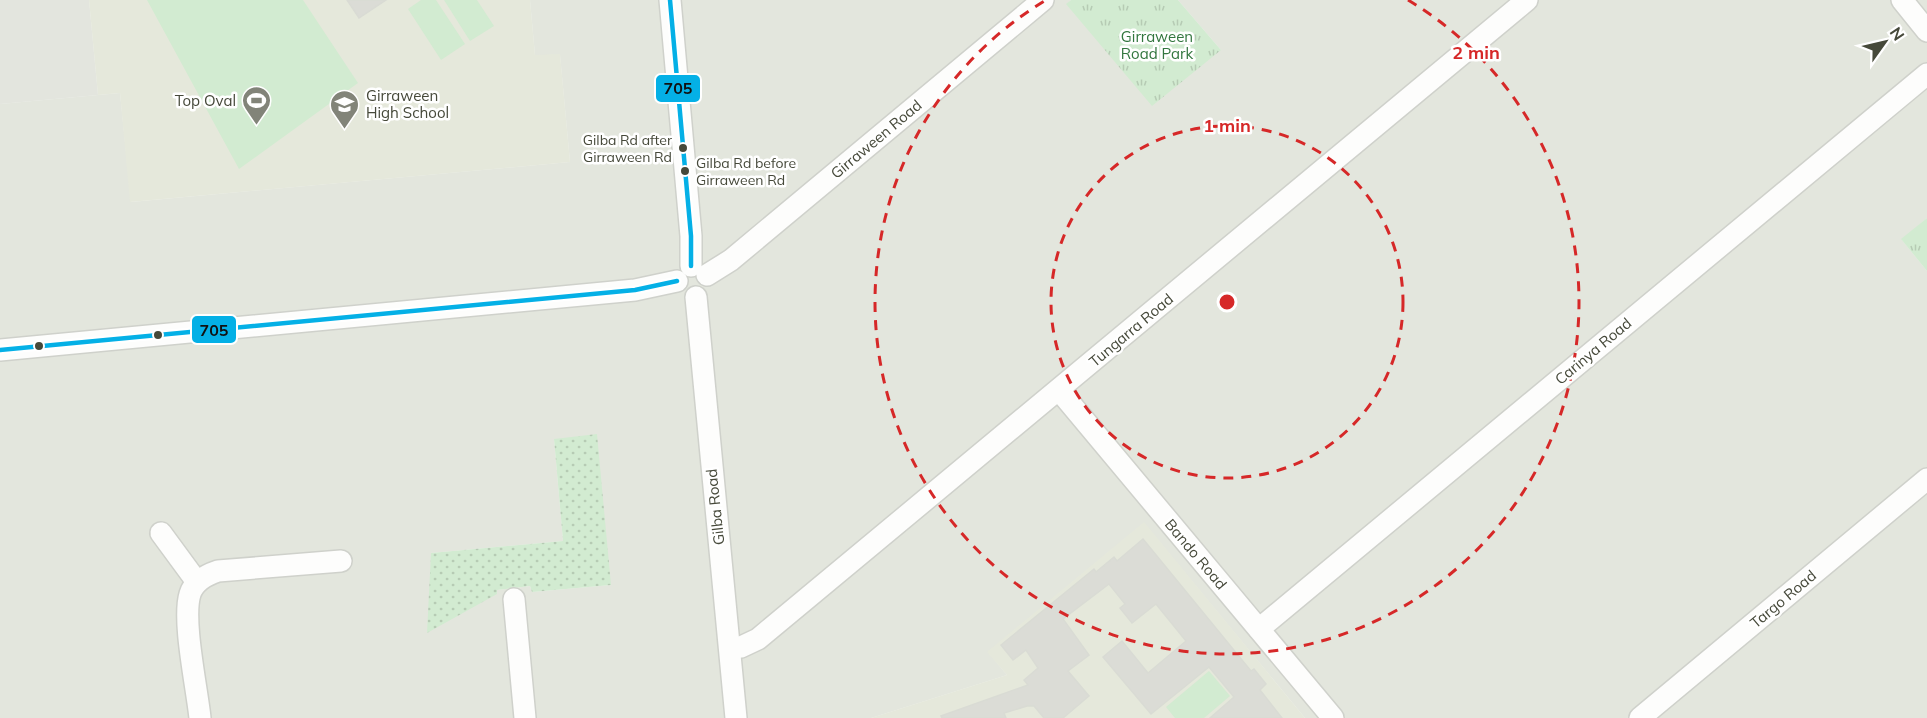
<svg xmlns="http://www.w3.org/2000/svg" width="1927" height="718" font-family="Mulish,sans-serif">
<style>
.residential{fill:#e3e6dd;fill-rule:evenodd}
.industrial{fill:#e3e5de}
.education{fill:#e5e8db}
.grass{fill:url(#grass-dots)}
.park{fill:url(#park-tufts)}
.pitch{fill:#d2ebd1}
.building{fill:#dbdcd6;stroke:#d9dbd4;stroke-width:1.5}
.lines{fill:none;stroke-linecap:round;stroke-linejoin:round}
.minor-casing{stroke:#cfd1cb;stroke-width:24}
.minor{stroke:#fdfdfc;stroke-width:21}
.bus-1-casing{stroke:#fff;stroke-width:9}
.bus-1{stroke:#04b0e6;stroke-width:4.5}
.ring{fill:none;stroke:#d62828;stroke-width:3;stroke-dasharray:10 8}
.bus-dot{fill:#46493a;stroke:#fff;stroke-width:2}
.labels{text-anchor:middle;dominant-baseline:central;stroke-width:5;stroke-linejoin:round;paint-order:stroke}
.bus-label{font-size:14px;fill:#46493a;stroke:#fff;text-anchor:end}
.park-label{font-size:15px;fill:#32763e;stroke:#fff}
.poi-label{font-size:15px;fill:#46493a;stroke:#fff;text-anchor:start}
.street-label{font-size:15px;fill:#46493a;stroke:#fff}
.centre{fill:#d62828;stroke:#fff;stroke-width:3}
.ring-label{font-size:18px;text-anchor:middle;font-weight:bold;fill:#d62828;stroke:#fff;stroke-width:5;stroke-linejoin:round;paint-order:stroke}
.line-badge{stroke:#fff;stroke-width:2}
.pale-badge-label{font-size:16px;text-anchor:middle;font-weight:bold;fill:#111}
</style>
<defs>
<pattern id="grass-dots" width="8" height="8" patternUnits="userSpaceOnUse" patternTransform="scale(1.5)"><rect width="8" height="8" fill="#d2ebd1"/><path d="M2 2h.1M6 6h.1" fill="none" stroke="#b6cbb4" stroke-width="1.8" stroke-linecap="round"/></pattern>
<pattern id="park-tufts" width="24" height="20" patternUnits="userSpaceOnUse" patternTransform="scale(1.5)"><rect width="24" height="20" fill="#d2ebd1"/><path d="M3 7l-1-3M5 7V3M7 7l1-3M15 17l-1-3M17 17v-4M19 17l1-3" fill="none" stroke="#b6cbb4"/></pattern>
</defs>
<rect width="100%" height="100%" fill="#f1f3ee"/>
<path class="residential" d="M530 0H1071L1067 4 1221 50 1178 0H1927V218L1902 240 1927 271V718H1305L1144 523 988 652 1007 675 871 718H0V104L120 93 131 202 570 162 560 55H535ZM554 439 611 585 532 592 530 586 497 590 431 553 563 541Z"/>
<polygon class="industrial" points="0,0 89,0 98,95 0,104"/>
<g class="education">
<polygon points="89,0 530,0 535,55 560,54 570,162 130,202 120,93 98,95"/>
<polygon points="1144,522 1305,718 871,718 1007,675 987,652"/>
</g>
<polygon class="grass" points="597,434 611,585 532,592 530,586 497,590 497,594 427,633 431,553 563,541 554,439"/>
<g class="park">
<polygon points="1071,0 1178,0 1221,50 1152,106 1066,4"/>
<polygon points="1927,218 1927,271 1901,239"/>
</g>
<g class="pitch">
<polygon points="147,0 303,0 358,83 239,169"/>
<polygon points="421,0 436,0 465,44 441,60 408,9"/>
<polygon points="444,0 477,0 494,26 470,41"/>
<polygon points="1209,671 1230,696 1204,718 1175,718 1166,707"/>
</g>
<g class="building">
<polygon points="347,0 386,0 359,18"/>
<polygon points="1143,539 1251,671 1254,669 1266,684 1260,690 1282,718 1210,718 1234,697 1209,667 1151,714 1103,657 1122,641 1148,673 1186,641 1156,604 1132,623 1120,608 1125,604 1109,584 1063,619 1089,655 1068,671 1089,696 1063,718 1044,718 1034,706 1027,706 1004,713 1006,718 942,718 941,716 1028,685 1024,680 1038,668 1026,650 1013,660 1001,645 1094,569 1096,572 1114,557 1117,561"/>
</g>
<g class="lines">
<defs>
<g id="minor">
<polyline points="670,0 691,236 691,266"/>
<polyline points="1902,0 1927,31"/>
<polyline points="707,275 731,260 1043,0"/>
<polyline points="696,297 736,718"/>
<polyline points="0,350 635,290 677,281"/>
<polyline points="1059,390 1333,718"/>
<polyline points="161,533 197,582"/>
<polyline points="514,599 525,718"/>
<polyline points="1259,629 1927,74"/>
<polyline points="730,648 741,647 758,639 1527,0"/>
<path d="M200 718C197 688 182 620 190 594 194 581 206 575 218 571L341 561"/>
<polyline points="1640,718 1927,479"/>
</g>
</defs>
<use href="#minor" class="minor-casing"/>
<use href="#minor" class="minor"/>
<defs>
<g id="bus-1">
<polyline points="670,0 691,236 691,266"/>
<polyline points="0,350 635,290 677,281"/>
</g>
</defs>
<use href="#bus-1" class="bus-1-casing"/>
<use href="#bus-1" class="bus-1"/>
</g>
<g class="ring">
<circle cx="1227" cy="302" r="176"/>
<path d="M1408 0A352 352 0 1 1 1046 0"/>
</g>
<defs>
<symbol id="stadium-pin" viewBox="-11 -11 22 30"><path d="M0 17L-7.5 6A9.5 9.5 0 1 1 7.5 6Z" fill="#828479" stroke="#fff"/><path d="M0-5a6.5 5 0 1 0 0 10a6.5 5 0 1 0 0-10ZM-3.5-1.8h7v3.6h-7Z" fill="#fff"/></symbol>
<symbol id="school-pin" viewBox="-11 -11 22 30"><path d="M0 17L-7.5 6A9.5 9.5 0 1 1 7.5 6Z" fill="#828479" stroke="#fff"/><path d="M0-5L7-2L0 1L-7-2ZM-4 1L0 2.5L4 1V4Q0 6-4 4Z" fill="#fff"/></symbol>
</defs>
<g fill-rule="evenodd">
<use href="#stadium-pin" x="240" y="84" width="33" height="45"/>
<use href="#school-pin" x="328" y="88" width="33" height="45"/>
</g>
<g class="bus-dot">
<circle cx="683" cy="148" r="5"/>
<circle cx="685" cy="171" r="5"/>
<circle cx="158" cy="335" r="5"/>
<circle cx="39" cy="346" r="5"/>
</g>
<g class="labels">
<g class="bus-label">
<text x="672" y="140">Gilba Rd after<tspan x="672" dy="17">Girraween Rd</tspan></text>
<text x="696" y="163" text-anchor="start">Gilba Rd before<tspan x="696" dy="17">Girraween Rd</tspan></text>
</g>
<g class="park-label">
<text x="1157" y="36">Girraween<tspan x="1157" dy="17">Road Park</tspan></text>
</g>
<g class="poi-label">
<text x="366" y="95">Girraween<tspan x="366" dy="17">High School</tspan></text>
<text x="236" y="100" text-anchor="end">Top Oval</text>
</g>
<g class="street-label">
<text transform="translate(876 139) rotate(-40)">Girraween Road</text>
<text transform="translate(1131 330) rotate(-40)">Tungarra Road</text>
<text transform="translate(1593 351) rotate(-40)">Carinya Road</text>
<text transform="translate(715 507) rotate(-96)">Gilba Road</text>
<text transform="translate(1196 554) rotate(50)">Bando Road</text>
<text transform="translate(1783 599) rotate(-40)">Targo Road</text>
</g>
</g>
<circle cx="1227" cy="302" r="9" class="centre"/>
<g class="ring-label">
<text x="1476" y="59">2 min</text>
<text x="1227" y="132">1 min</text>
</g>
<g class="line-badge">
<rect x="655" y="74" width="46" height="29" rx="6" fill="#04b0e6"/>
<rect x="191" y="315" width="46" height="29" rx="6" fill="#04b0e6"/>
</g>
<g class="pale-badge-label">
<text x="678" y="94">705</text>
<text x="214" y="336">705</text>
</g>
<g transform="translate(1885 42) rotate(56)" stroke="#ffffff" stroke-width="4.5" paint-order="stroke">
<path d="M0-4.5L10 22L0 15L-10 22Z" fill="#46493a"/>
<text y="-9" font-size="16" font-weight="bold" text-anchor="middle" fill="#46493a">N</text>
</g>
</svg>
